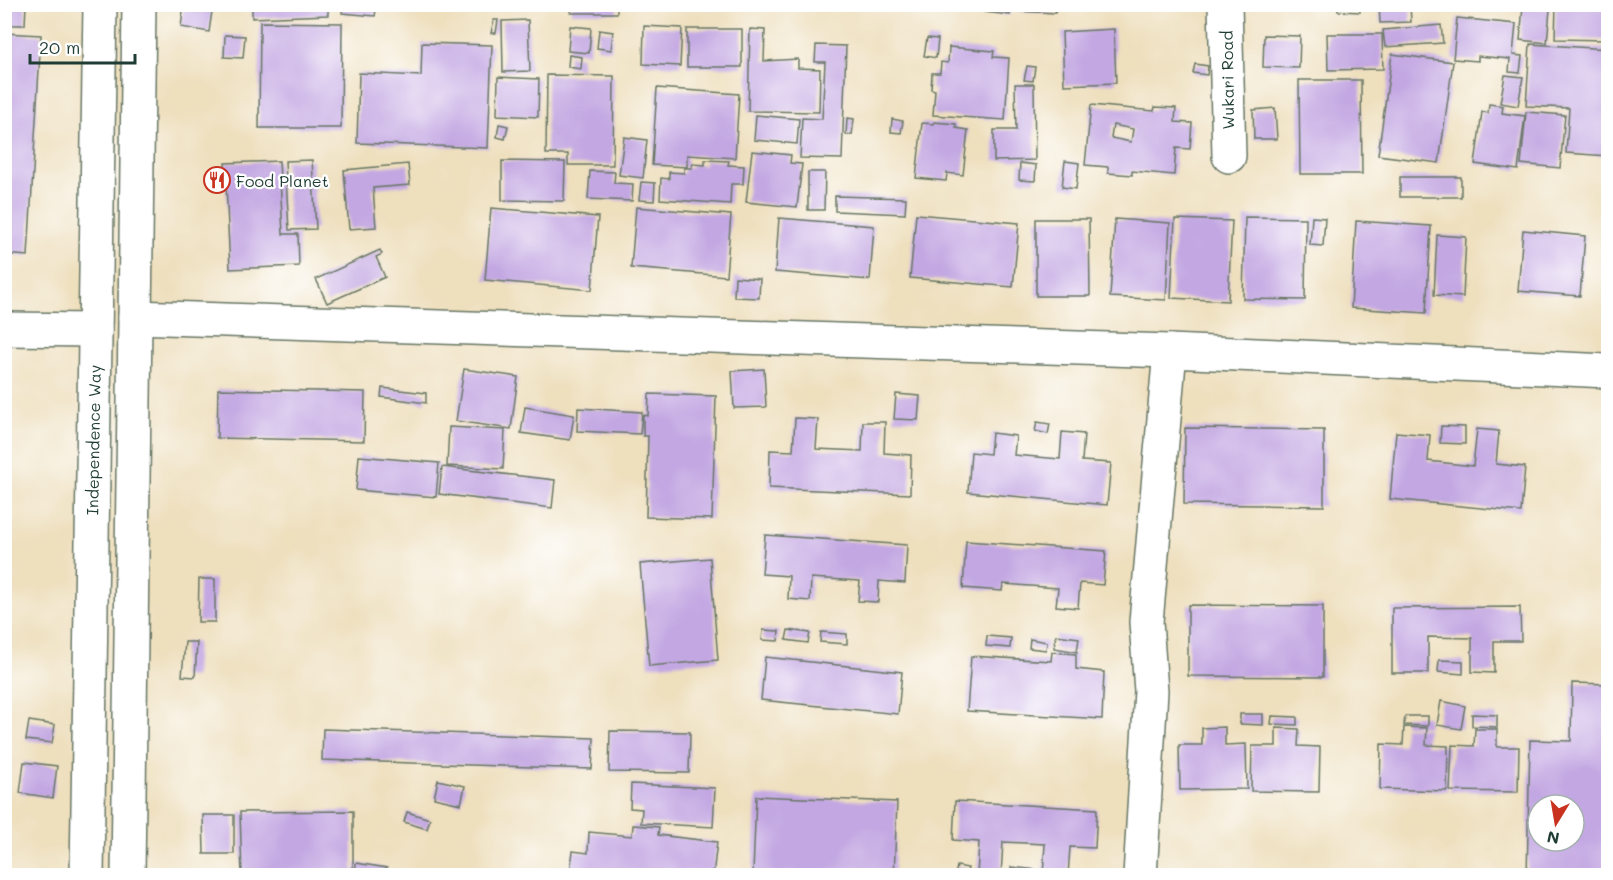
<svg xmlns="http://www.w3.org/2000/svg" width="1613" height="880" font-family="Mali,sans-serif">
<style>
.building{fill:#c3a7e2;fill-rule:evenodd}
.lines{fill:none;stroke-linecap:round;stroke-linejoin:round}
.minor-casing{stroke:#677664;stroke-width:36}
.secondary-casing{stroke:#677664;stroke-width:36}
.minor{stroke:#fff;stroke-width:33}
.secondary{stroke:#fff;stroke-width:33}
.labels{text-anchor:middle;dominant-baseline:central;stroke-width:4.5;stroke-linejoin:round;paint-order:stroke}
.street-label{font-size:16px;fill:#1f3d34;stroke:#fff}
.poi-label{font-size:16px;fill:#1f3d34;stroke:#fff;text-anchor:start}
</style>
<rect width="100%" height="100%" fill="#fff"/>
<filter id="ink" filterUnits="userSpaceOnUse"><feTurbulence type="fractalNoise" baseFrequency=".0167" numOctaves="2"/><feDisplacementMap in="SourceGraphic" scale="12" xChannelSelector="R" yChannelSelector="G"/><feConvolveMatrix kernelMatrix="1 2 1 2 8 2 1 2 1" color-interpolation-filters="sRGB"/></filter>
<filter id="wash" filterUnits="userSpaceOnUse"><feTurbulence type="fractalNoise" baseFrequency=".008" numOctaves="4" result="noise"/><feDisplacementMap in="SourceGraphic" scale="24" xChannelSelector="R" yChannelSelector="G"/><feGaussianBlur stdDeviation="1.35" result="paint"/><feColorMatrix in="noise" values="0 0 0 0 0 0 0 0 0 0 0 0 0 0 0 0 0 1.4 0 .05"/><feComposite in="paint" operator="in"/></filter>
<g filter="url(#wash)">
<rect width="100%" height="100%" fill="#eedfbd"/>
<g id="blocks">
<g class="building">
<polygon points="184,4 213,4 209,32 181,27"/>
<polygon points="252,4 328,4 328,15 252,18"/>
<polygon points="343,4 377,4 375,16 342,13"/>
<rect x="571" y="4" width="46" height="9"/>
<polygon points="693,4 714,4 714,9 693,7"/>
<polygon points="906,4 948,4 947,9 906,6"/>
<polygon points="959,4 977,4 976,11 959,10"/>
<polygon points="984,4 1011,4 1010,15 984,12"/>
<polygon points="1016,4 1056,4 1055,13 1016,11"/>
<polygon points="1379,4 1410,4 1411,22 1380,23"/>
<polygon points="1466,4 1501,4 1501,8 1466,6"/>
<polygon points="1556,4 1608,4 1608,40 1555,39"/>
<polygon points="4,5 26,5 25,25 4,25"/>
<polygon points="1338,5 1360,5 1360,12 1338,11"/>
<polygon points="1523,6 1550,9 1547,43 1520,40"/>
<polygon points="1457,18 1516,24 1513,55 1522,56 1520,73 1509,72 1510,59 1478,56 1478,61 1453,59"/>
<polygon points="494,20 498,20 496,33 491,33"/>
<polygon points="528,20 530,71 503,72 502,21"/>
<polygon points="260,22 342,23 341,128 259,128"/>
<polygon points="1441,25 1443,43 1385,47 1383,30"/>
<polygon points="570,26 591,28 589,53 568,51"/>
<polygon points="644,26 682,28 680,66 643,64"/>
<rect x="687" y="29" width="55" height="38"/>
<polygon points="750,29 765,30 764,61 798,59 798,68 820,69 819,112 748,111"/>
<polygon points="1114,29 1116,83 1064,85 1062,32"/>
<polygon points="599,30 613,32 611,50 597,48"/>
<polygon points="4,33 41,35 28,256 4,254"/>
<polygon points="1327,34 1382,34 1383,69 1328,70"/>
<polygon points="225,35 245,36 243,58 224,57"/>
<polygon points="1264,35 1300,36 1299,68 1263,67"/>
<polygon points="927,38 938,39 936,58 924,56"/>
<polygon points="422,43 492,45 488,148 357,143 359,73 421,76"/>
<polygon points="1530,44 1608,49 1608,156 1566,153 1569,108 1526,106"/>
<polygon points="816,45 846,46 842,159 800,158 802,118 822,119 825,62 815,62"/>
<polygon points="949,47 994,51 993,57 1009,58 1005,120 933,115 935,90 931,89 932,73 940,73 941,62 948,63"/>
<polygon points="1392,54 1453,62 1439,163 1378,155"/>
<polygon points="569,55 582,57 581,69 568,67"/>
<polygon points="1195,64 1208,66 1207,75 1193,73"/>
<polygon points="1027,66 1035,67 1033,81 1024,80"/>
<polygon points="547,75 614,76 613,165 568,165 568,154 546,154"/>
<polygon points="1505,75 1523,77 1518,106 1500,103"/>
<polygon points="498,77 539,79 538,117 497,115"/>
<polygon points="1299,80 1361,80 1362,174 1300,174"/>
<polygon points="1015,84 1034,84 1035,160 994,161 994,130 1016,130"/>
<polygon points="657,88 739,94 735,158 687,155 687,167 652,165"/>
<polygon points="1489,104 1503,106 1502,113 1525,116 1518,170 1475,164 1482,112 1488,113"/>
<path d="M1091 105 1154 111 1155 107 1176 108 1175 122 1192 123 1190 149 1176 148 1174 175 1132 171V175L1108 173V167L1085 165ZM1113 125 1133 129 1131 142 1111 138Z"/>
<polygon points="1275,108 1277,139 1254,139 1253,110"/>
<polygon points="1526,112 1565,115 1560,168 1521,164"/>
<polygon points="756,115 799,119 797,144 754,140"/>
<polygon points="847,118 854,119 852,135 846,135"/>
<polygon points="892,119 903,121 901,133 891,132"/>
<polygon points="934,122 956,124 956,128 968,130 963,175 947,173 946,181 916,178 922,123 934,124"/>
<polygon points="499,124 508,126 505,139 497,137"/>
<polygon points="624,137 647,140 643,178 619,175"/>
<polygon points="752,151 791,155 790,163 802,164 797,207 746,202"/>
<polygon points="312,160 316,229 289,230 285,161"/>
<polygon points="705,160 729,161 728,165 744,166 743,184 731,184 730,204 660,199 661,178 669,179 669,172 684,173 684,168 692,168 692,164 705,165"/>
<polygon points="279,161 283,234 298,234 299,266 230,269 225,163"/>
<polygon points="502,161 565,162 564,201 502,200"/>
<polygon points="1065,161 1079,163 1076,189 1062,187"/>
<polygon points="1020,163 1036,165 1035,181 1019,180"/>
<polygon points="408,164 410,185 373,188 376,227 349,229 344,170"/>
<polygon points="590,171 615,172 614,183 633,184 632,201 588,199"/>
<polygon points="808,172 825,172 824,210 808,210"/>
<rect x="1400" y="177" width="61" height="20"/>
<polygon points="641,182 655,183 654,201 639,200"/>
<polygon points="835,196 906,198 905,214 835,211"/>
<polygon points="636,207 731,215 726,276 631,268"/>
<polygon points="491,208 598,217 592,290 485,280"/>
<polygon points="916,214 1019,223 1013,287 910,278"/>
<polygon points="1245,217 1306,218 1305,300 1243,299"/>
<polygon points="1312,217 1325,218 1323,246 1310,245"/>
<polygon points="779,218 874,226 870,280 775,272"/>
<polygon points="1036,219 1089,219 1090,296 1036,296"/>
<polygon points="1115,219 1170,223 1166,300 1110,297"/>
<polygon points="1175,219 1232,221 1228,301 1171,298"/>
<polygon points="1356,221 1431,226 1426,313 1351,308"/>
<polygon points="1523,230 1585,236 1580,296 1518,291"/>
<polygon points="1437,235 1466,237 1463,297 1434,295"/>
<polygon points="380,250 382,254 376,257 385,277 327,303 316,279"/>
<polygon points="735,277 760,279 759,298 734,297"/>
<polygon points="464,369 518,377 511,429 456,421"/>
<polygon points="764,369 766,407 734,408 732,371"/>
<polygon points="382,388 426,393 426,403 381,397"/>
<polygon points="218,389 365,392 364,441 217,438"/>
<polygon points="649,394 716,396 712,519 646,517 648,436 643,436 643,415 648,416"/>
<polygon points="896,394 920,396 918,420 894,419"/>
<polygon points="525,407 574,415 570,440 521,433"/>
<polygon points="578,408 642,412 640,434 577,431"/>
<polygon points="795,418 818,419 816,449 862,451 863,422 885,422 884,453 911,455 910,494 769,488 770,450 793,451"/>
<polygon points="1037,422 1050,424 1048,434 1035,431"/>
<polygon points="1441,426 1465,427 1465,444 1440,443"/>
<polygon points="449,427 505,430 503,469 447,466"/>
<polygon points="1185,428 1324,430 1324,506 1184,504"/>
<polygon points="1477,429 1499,431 1496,464 1525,467 1521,512 1390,499 1396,432 1430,435 1428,461 1473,466"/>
<polygon points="1062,432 1084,434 1082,461 1111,463 1107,505 968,492 971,452 990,454 992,433 1016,436 1014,455 1060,459"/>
<polygon points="359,456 439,463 436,497 356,490"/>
<polygon points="442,467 555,480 552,508 439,494"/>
<polygon points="765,535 907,545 905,583 879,581 878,602 858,601 860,581 811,578 810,601 788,599 789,576 762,574"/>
<polygon points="966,541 1106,551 1103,585 1080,583 1078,608 1056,606 1058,588 1003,584 1002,591 963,588"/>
<polygon points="710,558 718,660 649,666 640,564"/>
<polygon points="199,579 215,579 215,622 198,622"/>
<polygon points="1188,605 1323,606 1323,677 1188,676"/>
<polygon points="1520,607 1521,641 1494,641 1494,673 1472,672 1472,638 1428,637 1428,673 1392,673 1392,608"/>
<polygon points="763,630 779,631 778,641 762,640"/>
<polygon points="788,630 810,633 808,643 786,640"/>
<polygon points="821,632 847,634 847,644 820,642"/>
<polygon points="1056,635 1079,638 1077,652 1054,648"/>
<polygon points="987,636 1011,638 1010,648 986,646"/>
<polygon points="1030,639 1047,642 1046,650 1029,648"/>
<polygon points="185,642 197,642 195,677 182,676"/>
<polygon points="1052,652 1076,654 1076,669 1104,672 1102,719 967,711 971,656 1051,661"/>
<polygon points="765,657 902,672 898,714 761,700"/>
<polygon points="1439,660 1463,661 1463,674 1438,672"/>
<path d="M1572 683 1608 684V876H1527L1530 740 1571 741ZM1538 805H1574V841H1538Z"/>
<polygon points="1441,701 1465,706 1461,729 1437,725"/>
<polygon points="1240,714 1263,714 1263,725 1240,724"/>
<polygon points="1472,714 1497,715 1497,727 1472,726"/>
<polygon points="1272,716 1297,717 1297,725 1271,724"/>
<polygon points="1405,716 1428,716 1428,726 1404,725"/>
<polygon points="29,721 55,725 52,743 26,740"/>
<polygon points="1225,727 1225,745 1246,744 1247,789 1180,790 1179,745 1202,745 1202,728"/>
<polygon points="1404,727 1427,728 1426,745 1448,746 1447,791 1380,789 1381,744 1403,745"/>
<polygon points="1276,728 1299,729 1298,746 1320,747 1319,792 1251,791 1252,746 1276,746"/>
<polygon points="323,729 594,738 592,769 322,760"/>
<polygon points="1475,729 1497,729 1497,747 1519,747 1518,792 1450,791 1452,745 1474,746"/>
<polygon points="610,731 690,732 689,773 609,772"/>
<polygon points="24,762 57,766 53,798 20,793"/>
<polygon points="438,780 465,786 461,804 434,798"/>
<polygon points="631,784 715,788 713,827 641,823 642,809 630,808"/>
<polygon points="756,796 897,802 894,876 753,873"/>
<polygon points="955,801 1097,809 1095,848 1070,847 1068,876 1043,876 1045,844 1003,842 1001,876 977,876 979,842 953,840"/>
<polygon points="353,811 353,874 242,876 240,812"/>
<polygon points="407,812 430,819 427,829 404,822"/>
<polygon points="203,815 234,815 234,854 204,854"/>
<polygon points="633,825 659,827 658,835 717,842 713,876 588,876 570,873 573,851 588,853 589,832 632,836"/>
<polygon points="356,863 387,868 386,876 355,876"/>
<polygon points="957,866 968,868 966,876 955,876"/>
<polygon points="1011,867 1037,870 1037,876 1010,876"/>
</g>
</g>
</g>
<g filter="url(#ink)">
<use href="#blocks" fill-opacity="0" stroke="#677664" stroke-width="1.5"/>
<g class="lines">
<defs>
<g id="minor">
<polyline points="1225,4 1229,156"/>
<polyline points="135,317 1170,351 1608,371"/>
<polyline points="4,329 95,330"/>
<polyline points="1140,876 1151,691 1146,622 1170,351"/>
</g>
<g id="secondary">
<polyline points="87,876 100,4"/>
<polyline points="128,876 139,4"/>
</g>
</defs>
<use href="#minor" class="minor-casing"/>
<use href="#secondary" class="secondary-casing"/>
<use href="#minor" class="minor"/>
<use href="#secondary" class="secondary"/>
</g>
</g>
<defs>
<symbol id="restaurant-ring" viewBox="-11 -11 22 22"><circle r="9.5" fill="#fff" stroke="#c8321e" stroke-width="1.5"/><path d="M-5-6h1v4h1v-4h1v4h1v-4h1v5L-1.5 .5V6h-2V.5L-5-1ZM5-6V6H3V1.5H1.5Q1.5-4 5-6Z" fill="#c8321e"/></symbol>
</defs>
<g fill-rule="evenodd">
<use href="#restaurant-ring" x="202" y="165" width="30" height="30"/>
</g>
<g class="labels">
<g class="street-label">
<text transform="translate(1227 80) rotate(-91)">Wukari Road</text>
<text transform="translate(93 440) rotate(-89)">Independence Way</text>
</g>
<g class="poi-label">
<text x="236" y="180">Food Planet</text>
</g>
</g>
<rect width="1613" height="880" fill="none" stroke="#fff" stroke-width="24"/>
<g transform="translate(1556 823) rotate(191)"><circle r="28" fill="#ffffff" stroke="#a5b1ae" stroke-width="1.5"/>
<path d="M0-4.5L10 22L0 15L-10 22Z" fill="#c8321e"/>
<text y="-9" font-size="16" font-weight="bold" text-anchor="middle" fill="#1f3d34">N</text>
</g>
<path d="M30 54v9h105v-9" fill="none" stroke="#1f3d34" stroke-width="3"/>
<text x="39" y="54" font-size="18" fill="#1f3d34" stroke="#ffffff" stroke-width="4.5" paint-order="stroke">20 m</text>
</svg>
